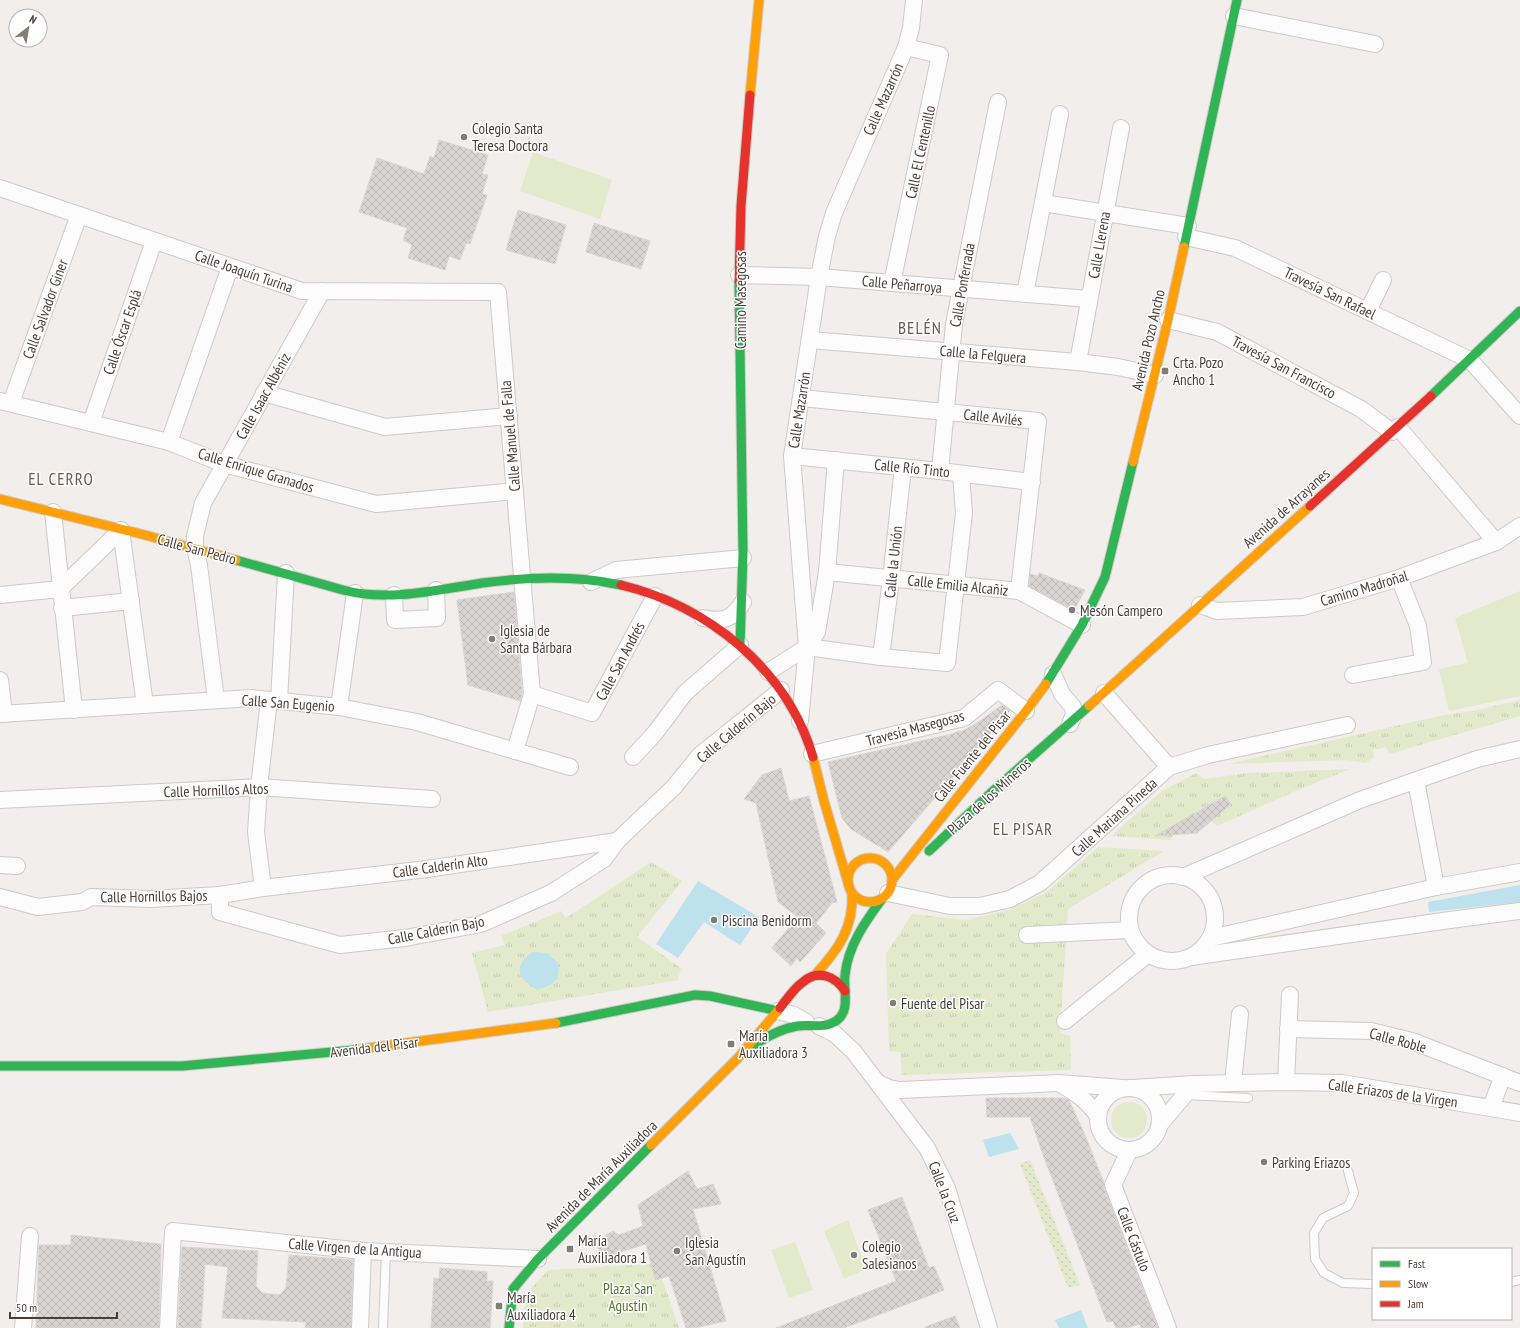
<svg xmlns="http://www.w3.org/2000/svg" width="1520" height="1328" font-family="'PT Sans Narrow',sans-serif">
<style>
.grass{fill:#e3eacc}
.park{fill:url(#park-tufts)}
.garden{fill:url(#garden-dots)}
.water{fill:#bde2ed}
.building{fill:url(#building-cross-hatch);stroke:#d9d5d1}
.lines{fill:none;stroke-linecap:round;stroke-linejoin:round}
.lane-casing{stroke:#cdcac7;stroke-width:10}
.street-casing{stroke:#cdcac7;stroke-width:18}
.fast-casing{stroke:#d1cbc4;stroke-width:11}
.slow-casing{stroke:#d1cbc4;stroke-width:11}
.jam-casing{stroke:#d1cbc4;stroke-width:11}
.lane{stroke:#fdfcfc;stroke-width:8}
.street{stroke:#fdfcfc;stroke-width:16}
.fast{stroke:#30b455;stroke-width:9}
.slow{stroke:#ff9f0a;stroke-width:9}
.jam{stroke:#e5322d;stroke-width:9}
.poi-dot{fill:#827c76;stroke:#fff;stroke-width:1.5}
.labels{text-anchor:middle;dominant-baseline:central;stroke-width:3;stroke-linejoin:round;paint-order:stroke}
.street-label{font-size:15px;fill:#473e37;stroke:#fff}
.poi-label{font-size:15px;fill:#473e37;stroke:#fff;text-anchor:start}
.park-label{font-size:15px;fill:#55772c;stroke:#fff}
.quarter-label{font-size:17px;letter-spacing:1px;fill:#695a4f;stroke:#fff}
</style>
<defs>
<pattern id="park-tufts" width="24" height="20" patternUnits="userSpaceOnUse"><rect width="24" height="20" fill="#e3eacc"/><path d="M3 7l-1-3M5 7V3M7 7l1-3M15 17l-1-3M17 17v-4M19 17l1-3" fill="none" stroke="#c4cab0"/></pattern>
<pattern id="garden-dots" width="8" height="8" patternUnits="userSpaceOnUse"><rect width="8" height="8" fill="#e3eacc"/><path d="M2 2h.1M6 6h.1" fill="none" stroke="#c4cab0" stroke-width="1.8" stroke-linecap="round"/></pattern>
<pattern id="building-cross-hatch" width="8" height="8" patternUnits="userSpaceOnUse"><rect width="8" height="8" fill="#d9d5d2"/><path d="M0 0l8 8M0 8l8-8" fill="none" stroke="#bcb8b5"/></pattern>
</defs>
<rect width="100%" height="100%" fill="#f1eeeb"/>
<g class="grass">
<polygon points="533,152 612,180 600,219 520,191"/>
<polygon points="1520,591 1520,696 1449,711 1439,669 1468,663 1455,618"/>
<circle cx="1129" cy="1120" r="18"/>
<polygon points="848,1220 866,1269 844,1279 824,1231"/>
<polygon points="795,1242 813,1290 789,1298 771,1250"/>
</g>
<g class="park">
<polygon points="1520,700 1520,716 1389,754 1386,747 1373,750 1374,758 1365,763 1347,760 1228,764 1444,715 1472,711"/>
<polygon points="1350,769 1291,793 1217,826 1211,821 1231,804 1225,796 1169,828 1173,835 1171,840 1111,836 1162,791 1196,773 1204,779 1248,773"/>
<polygon points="1098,847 1164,851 1068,909 1060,1033 1070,1036 1071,1070 902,1075 900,1052 889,1051 886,954 912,914 966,920 1009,910 1048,891"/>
<polygon points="651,862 682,881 637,937 681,968 678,980 488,1012 472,953 505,945 501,936 561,911 566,918"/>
<polygon points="652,1264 655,1280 662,1278 679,1328 523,1328 526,1294 548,1270"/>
</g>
<polygon class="garden" points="1030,1160 1080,1285 1068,1288 1020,1164"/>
<g class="water">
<polygon points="698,881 759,917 740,945 704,922 678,958 656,944"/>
<polygon points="1520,885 1520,902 1429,912 1428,902"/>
<path d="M533 952C546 952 551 955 559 965L558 978 550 985 537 990C518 979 512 966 533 952Z"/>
<polygon points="1010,1133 1019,1149 989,1157 983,1140"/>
<polygon points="1081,1310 1088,1328 1059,1328 1055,1320"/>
</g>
<g class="building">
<polygon points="439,140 488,155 482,174 488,175 482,194 487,195 470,244 466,243 460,260 449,256 445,270 408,258 412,245 403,240 407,228 359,212 377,158 424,174 430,156 434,158"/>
<polygon points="518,210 566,225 555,264 506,250"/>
<polygon points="594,223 650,241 641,269 586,252"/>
<polygon points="1039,573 1085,590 1074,610 1029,586 1030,574 1038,576"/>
<polygon points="514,592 522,693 520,701 468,685 457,600"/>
<polygon points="1002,705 1010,711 888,852 851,829 842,818 828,762 952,734 959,731 961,732 977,723"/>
<polygon points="781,768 789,801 809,796 837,902 832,903 816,923 826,933 800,962 797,958 791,966 772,948 798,917 778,902 756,803 744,799 762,775"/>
<polygon points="1225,796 1231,804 1197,833 1155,836"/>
<polygon points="986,1098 1065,1098 1069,1100 1085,1135 1104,1183 1104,1188 1158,1328 1141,1328 1140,1324 1127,1328 1116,1328 1113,1321 1107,1322 1042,1152 1030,1117 987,1117"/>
<polygon points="688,1171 697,1189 713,1184 721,1204 693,1209 726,1321 694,1328 686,1328 669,1276 655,1280 646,1244 604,1257 594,1242 613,1231 619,1235 643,1226 638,1205"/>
<polygon points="902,1197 929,1268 934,1266 944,1290 844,1328 776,1328 896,1281 868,1210"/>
<polygon points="71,1235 161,1244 159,1328 36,1328 39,1245 71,1245"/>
<polygon points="182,1247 258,1251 256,1286 262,1293 280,1295 286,1288 289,1255 353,1260 351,1328 305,1328 306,1322 222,1318 228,1267 205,1264 201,1328 178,1328"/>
<polygon points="440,1268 487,1272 487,1281 493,1281 490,1328 431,1328 434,1278 439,1279"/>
<polygon points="955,1316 960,1328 925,1328 925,1327"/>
</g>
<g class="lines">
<defs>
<g id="lane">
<polyline points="1185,1095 1248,1098"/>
<polyline points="1348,1171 1354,1193 1348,1206 1323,1218 1314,1233 1315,1259 1324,1273 1343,1283 1373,1284"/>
<polyline points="1511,1282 1520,1280"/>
<polyline points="383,1328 386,1252"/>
</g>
<g id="street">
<polyline points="1234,16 1375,44"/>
<polyline points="0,188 302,291 498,292 532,694 515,751"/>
<polyline points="1043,203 1188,226"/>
<polyline points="1186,237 1235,248 1470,360 1520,416"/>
<polyline points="739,275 819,277 1089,299"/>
<polyline points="892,283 940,55 906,47"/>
<polyline points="1025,294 1060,114"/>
<polyline points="1368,311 1383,280"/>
<polyline points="1168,320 1217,332 1361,409 1392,432"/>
<polyline points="810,340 1078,362 1118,367 1155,375"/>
<polyline points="1078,362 1121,128"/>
<polyline points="264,393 385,427 509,416"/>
<polyline points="801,398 1038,421 1019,591"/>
<polyline points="0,401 169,442 224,464 376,504 515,491"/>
<polyline points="11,403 79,215"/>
<polyline points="91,423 154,241"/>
<polyline points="1398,427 1496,542"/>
<polyline points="169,442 230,267"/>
<polyline points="792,456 940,471 1032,482"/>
<polyline points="940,471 954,324 998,102"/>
<polyline points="53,512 74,710"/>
<polyline points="121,530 145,705"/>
<polyline points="827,572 1019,591 1082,625"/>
<polyline points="591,582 616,570 743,558"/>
<polyline points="0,595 60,589 121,530"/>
<polyline points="394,595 395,620 437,618 436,590"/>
<polyline points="1200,605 1217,611 1303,607 1399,578 1496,542 1520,526"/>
<polyline points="62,608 131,601"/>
<path d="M703 618C723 622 732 620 743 602"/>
<polyline points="807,647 881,657 947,663 964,513 961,474"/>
<polyline points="881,657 891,579 903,467"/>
<polyline points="768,672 807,647 817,632 827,572 836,460"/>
<polyline points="1053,674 1062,694 1073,707 1074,715 1070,724"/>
<polyline points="1353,675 1423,662 1418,626 1399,578"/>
<polyline points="0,680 4,714"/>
<polyline points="1104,693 1169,767"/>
<polyline points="532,694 592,713 655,596"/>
<polyline points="216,700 199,565 195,548 195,536 203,503 322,291"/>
<polyline points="279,701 286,573"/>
<polyline points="339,707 355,593"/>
<polyline points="0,714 252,698 339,707 417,722 570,767"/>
<polyline points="800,721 807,647 792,456 819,277 827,236 834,213 906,47 911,28 914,0"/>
<polyline points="812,754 964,718 998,690 1026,711"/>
<polyline points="633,757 655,733 685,693 740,645"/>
<polyline points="1416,781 1436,887"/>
<polyline points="0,800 259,787 432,799"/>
<polyline points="0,865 17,866"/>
<circle cx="1172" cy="918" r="43"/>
<polyline points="1183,877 1360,800 1477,759 1520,749"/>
<polyline points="263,888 256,832 259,787 269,700"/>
<polyline points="888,893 950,906 980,906 1010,899 1040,883 1169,767 1208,755 1347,725"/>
<polyline points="220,895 220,912 340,945 405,938 481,924 551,893 604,859 617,841 674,787 700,755 781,690"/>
<polyline points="0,897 38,907 82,902 91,897 151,899 220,895 263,888 427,869 617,841"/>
<polyline points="1027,935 1130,930"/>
<polyline points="1211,938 1436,887 1520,872"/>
<polyline points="1191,957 1450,920 1520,911"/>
<polyline points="778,1011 794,1015 806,1022"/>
<polyline points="1065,1021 1148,954"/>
<polyline points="819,1026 835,1034 854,1052 927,1148 947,1188 989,1328"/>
<polyline points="1288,1029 1371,1031 1412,1041 1520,1083"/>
<polyline points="1286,1082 1290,995"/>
<polyline points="878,1083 889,1088 900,1090 1059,1083 1123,1088"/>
<polyline points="1233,1083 1240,1014"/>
<path d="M1062 1085C1078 1094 1087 1101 1098 1116"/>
<circle cx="1129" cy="1119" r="31"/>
<polyline points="1133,1088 1194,1084 1286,1082 1342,1083 1520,1113"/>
<polyline points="1491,1107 1503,1076"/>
<polyline points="1161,1123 1194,1084"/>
<polyline points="1129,1151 1113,1185 1168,1328"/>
<polyline points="23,1328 30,1236"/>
<polyline points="168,1328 173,1231 363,1251 538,1259"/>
<polyline points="360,1328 363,1251"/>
</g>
<g id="fast">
<polyline points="1184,247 1237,0"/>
<polyline points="739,281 743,553 740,645"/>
<polyline points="1431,396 1520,311"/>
<path d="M236 560 343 590C388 602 437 590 482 583 527 577 575 575 621 585"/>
<polyline points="1046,684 1082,625 1105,577 1133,462"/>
<polyline points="929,851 994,790 1089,706"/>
<polyline points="556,1023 695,995 710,996 778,1011"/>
<path d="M755 1045C767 1036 782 1029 797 1026 809 1024 824 1029 836 1021 851 1011 843 991 845 975 848 946 865 922 882 899"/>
<polyline points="0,1066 182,1066 354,1050"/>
<polyline points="509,1328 513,1289 538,1259 651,1145"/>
</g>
<g id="slow">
<polyline points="750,95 759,0"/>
<polyline points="1133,462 1168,320 1184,247"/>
<polyline points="0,499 145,535 236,560"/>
<polyline points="1089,706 1310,506"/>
<polyline points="813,757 824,801 849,886"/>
<circle cx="870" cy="880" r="22"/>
<polyline points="892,880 1026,711 1046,684"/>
<path d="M815 975C838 950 854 928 852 893"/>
<polyline points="354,1050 556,1023"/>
<polyline points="651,1145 738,1058 780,1008"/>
</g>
<g id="jam">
<polyline points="739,281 741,206 750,95"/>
<polyline points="1310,506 1431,396"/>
<path d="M621 585C708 606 787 669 813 757"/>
<path d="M780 1008C787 999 794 988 803 982 818 969 835 976 845 991"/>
</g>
</defs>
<use href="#lane" class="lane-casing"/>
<use href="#street" class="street-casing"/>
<use href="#fast" class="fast-casing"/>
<use href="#slow" class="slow-casing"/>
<use href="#jam" class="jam-casing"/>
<use href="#lane" class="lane"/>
<use href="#street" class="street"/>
<use href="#fast" class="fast"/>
<use href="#slow" class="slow"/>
<use href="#jam" class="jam"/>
</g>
<g class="poi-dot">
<circle cx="464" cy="137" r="4"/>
<rect x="1161" y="367" width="8" height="8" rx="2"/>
<circle cx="1072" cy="610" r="4"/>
<circle cx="492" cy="639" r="4"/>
<circle cx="714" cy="920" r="4"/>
<circle cx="893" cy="1003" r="4"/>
<rect x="727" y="1040" width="8" height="8" rx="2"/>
<circle cx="1264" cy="1162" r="4"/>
<rect x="566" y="1245" width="8" height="8" rx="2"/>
<circle cx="677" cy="1251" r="4"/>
<circle cx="854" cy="1255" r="4"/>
<rect x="495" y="1302" width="8" height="8" rx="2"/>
</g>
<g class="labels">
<g class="street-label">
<text transform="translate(883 99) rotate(-66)">Calle Mazarrón</text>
<text transform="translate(920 152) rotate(-78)">Calle El Centenillo</text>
<text transform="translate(1099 245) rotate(-80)">Calle Llerena</text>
<text transform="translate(244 271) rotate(19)">Calle Joaquín Turina</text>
<text transform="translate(902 284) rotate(5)">Calle Peñarroya</text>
<text transform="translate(962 285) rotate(-80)">Calle Ponferrada</text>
<text transform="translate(1330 293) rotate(26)">Travesía San Rafael</text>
<text transform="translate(740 300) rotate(-90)">Camino Masegosas</text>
<text transform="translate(45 309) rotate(-70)">Calle Salvador Giner</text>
<text transform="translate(122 332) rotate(-71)">Calle Óscar Esplá</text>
<text transform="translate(1148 340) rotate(-77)">Avenida Pozo Ancho</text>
<text transform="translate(983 354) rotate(5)">Calle la Felguera</text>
<text transform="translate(1284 367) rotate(28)">Travesía San Francisco</text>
<text transform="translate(263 396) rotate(-61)">Calle Isaac Albéniz</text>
<text transform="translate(799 410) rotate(-81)">Calle Mazarrón</text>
<text transform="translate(993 417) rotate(6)">Calle Avilés</text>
<text transform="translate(510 436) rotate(-95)">Calle Manuel de Falla</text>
<text transform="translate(912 468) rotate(6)">Calle Río Tinto</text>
<text transform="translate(256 470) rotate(17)">Calle Enrique Granados</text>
<text transform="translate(1286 508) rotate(-42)">Avenida de Arrayanes</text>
<text transform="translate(197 549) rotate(15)">Calle San Pedro</text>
<text transform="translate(893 562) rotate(-84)">Calle la Unión</text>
<text transform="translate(958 585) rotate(6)">Calle Emilia Alcañiz</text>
<text transform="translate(1364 588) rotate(-17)">Camino Madroñal</text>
<text transform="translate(620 661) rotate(-62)">Calle San Andrés</text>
<text transform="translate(288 703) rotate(4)">Calle San Eugenio</text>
<text transform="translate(736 728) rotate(-40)">Calle Calderín Bajo</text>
<text transform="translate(915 728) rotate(-15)">Travesía Masegosas</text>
<text transform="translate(972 756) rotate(-51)">Calle Fuente del Pisar</text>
<text transform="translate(216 790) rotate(-2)">Calle Hornillos Altos</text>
<text transform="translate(989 796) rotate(-42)">Plaza de los Mineros</text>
<text transform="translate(1114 817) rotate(-42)">Calle Mariana Pineda</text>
<text transform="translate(440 866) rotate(-8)">Calle Calderín Alto</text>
<text transform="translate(154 896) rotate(-1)">Calle Hornillos Bajos</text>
<text transform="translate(436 930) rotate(-11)">Calle Calderín Bajo</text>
<text transform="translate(1398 1040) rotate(15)">Calle Roble</text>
<text transform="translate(374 1047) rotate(-7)">Avenida del Pisar</text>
<text transform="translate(1393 1093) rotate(8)">Calle Eriazos de la Virgen</text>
<text transform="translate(601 1176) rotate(-45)">Avenida de María Auxiliadora</text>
<text transform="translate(945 1192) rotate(69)">Calle la Cruz</text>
<text transform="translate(1134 1239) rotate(69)">Calle Cástulo</text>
<text transform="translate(355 1248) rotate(4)">Calle Virgen de la Antigua</text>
</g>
<g class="poi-label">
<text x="472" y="128">Colegio Santa<tspan x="472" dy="17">Teresa Doctora</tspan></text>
<text x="1173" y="362">Crta. Pozo<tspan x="1173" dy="17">Ancho 1</tspan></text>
<text x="1080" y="610">Mesón Campero</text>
<text x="500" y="630">Iglesia de<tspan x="500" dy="17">Santa Bárbara</tspan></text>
<text x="722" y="920">Piscina Benidorm</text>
<text x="901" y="1003">Fuente del Pisar</text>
<text x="739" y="1035">María<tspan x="739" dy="17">Auxiliadora 3</tspan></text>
<text x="1272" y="1162">Parking Eriazos</text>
<text x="578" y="1240">María<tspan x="578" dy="17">Auxiliadora 1</tspan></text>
<text x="685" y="1242">Iglesia<tspan x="685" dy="17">San Agustín</tspan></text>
<text x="862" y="1246">Colegio<tspan x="862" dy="17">Salesianos</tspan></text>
<text x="507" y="1297">María<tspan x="507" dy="17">Auxiliadora 4</tspan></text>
</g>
<g class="park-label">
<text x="628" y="1288">Plaza San<tspan x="628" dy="17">Agustin</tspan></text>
</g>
<g class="quarter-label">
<text x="920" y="328">BELÉN</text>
<text x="61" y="479">EL CERRO</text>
<text x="1023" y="829">EL PISAR</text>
</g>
</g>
<rect x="1372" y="1248" width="140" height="72" fill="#ffffff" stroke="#b5b2af"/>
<rect x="1380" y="1261" width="20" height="6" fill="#30b455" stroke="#b5b2af"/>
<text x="1408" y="1268" font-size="12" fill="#473e37">Fast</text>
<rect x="1380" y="1281" width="20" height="6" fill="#ff9f0a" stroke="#b5b2af"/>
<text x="1408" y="1288" font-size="12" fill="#473e37">Slow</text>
<rect x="1380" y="1301" width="20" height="6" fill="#e5322d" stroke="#b5b2af"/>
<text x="1408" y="1308" font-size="12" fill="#473e37">Jam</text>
<g transform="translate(28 28) rotate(31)"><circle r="19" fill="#ffffff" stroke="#b5b2af"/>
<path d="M0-3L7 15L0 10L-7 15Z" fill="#827c76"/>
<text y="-6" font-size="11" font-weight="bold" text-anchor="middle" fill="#473e37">N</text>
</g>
<path d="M10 1312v6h107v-6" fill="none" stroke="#473e37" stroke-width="2"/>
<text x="16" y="1312" font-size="12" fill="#473e37" stroke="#ffffff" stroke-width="3" paint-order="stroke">50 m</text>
</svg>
